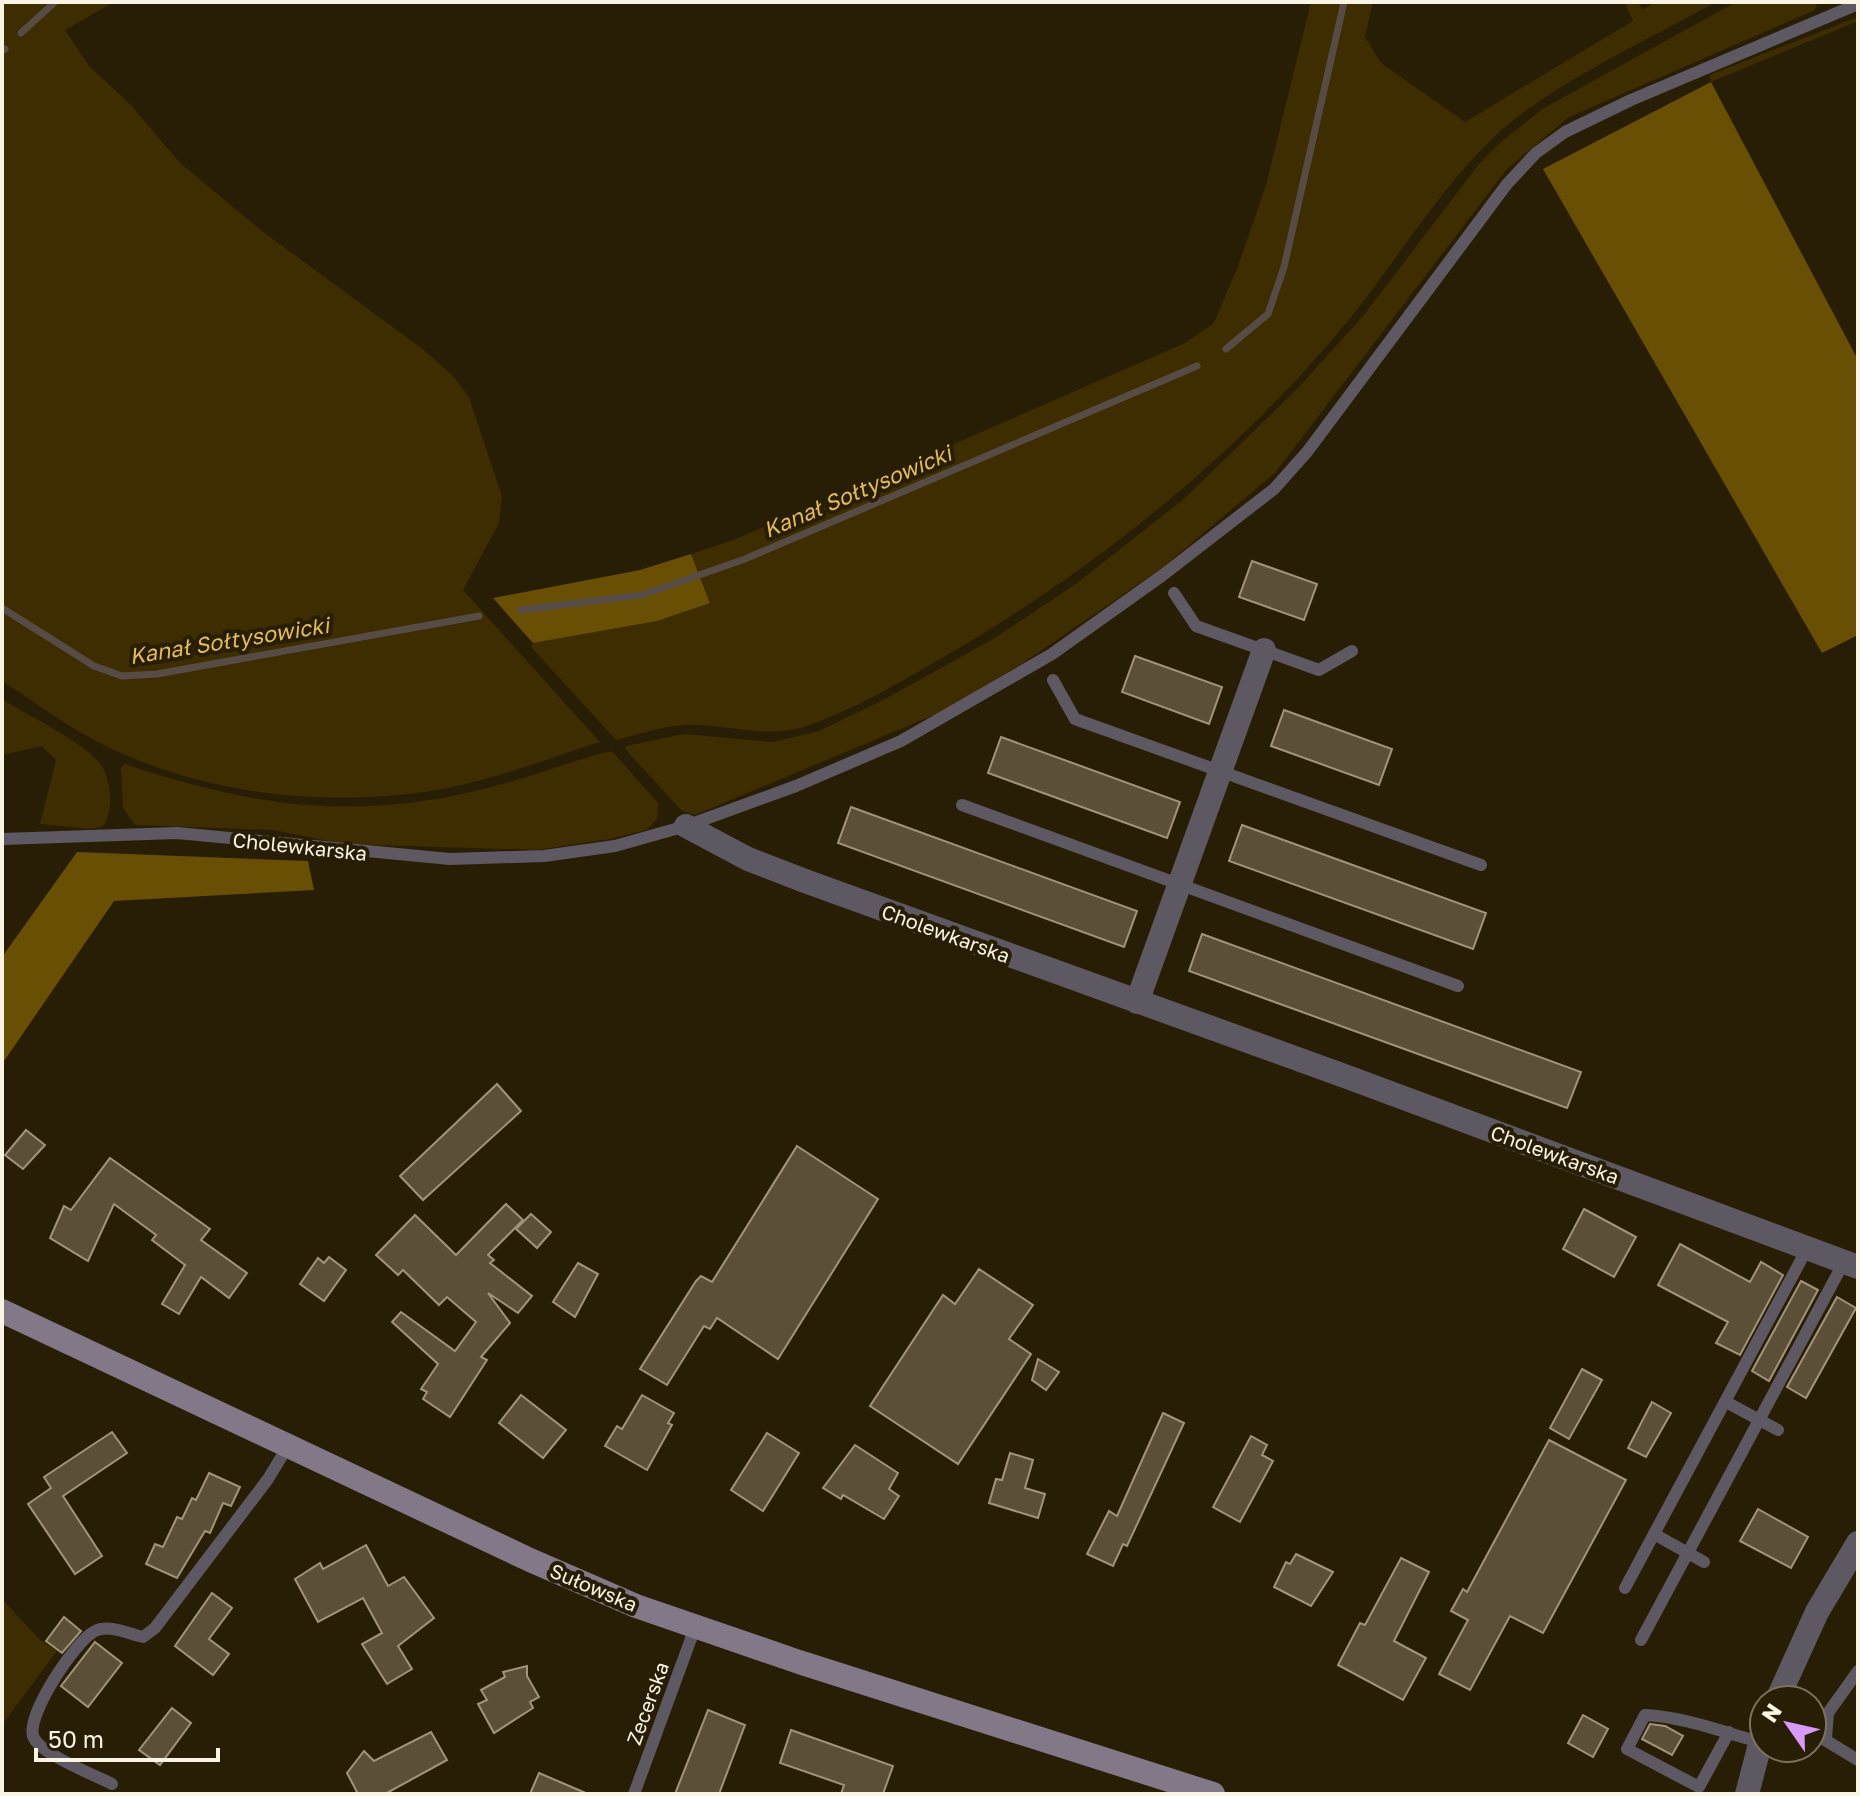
<svg xmlns="http://www.w3.org/2000/svg" width="1860" height="1796" font-family="'Golos Text',sans-serif">
<style>
.green{fill:#3e2d00}
.forest{fill:#694f04}
.lines{fill:none;stroke-linecap:round;stroke-linejoin:round}
.stream{stroke:#564c45;stroke-width:7}
.building{fill:#5b5037;stroke:#a19479;stroke-width:2}
.lane{stroke:#5e5862;stroke-width:12}
.street{stroke:#5e5862;stroke-width:24}
.secondary{stroke:#837888;stroke-width:24}
.labels{text-anchor:middle;dominant-baseline:central;stroke-width:8;stroke-linejoin:round;paint-order:stroke}
.street-label{font-size:20px;fill:#faf4e5;stroke:#281d05}
.water-label{font-size:22px;font-style:italic;fill:#e2ba5f;stroke:#281d05}
</style>
<rect width="100%" height="100%" fill="#281d05"/>
<g class="green">
<path d="M2 2H114L65 30 89 66 130 104 180 163 262 231 424 350 454 377 469 397 502 496 499 523 463 590 600 742C549 758 497 779 443 789 328 809 198 795 94 740 62 723 32 700 2 681Z"/>
<path d="M1311 2H1373L1365 37 1381 63 1465 122 1633 21 1624 2H1638L1642 10 1656 2H1716C1648 40 1547 86 1493 138 1438 191 1399 257 1352 316 1238 456 1091 573 935 662 894 686 851 711 806 726 764 740 726 723 683 725 660 727 639 734 616 740L531 647 533 643 657 621 710 602 691 554 736 539 1185 343 1214 323 1238 266 1266 185Z"/>
<polygon points="1736,2 1818,2 1815,10 1569,117 1507,169 1275,473 1162,568 1023,663 946,710 695,815 682,811 625,749 626,746 684,734 773,742 819,731 885,699 993,639 1077,583 1185,498 1299,387 1363,316 1479,164 1502,141 1544,108"/>
<polygon points="1858,17 1858,21 1711,82 1709,75"/>
<path d="M2 699C27 715 79 740 98 761 111 775 115 811 103 826L91 829 40 824 56 760 42 746 2 755Z"/>
<path d="M612 751 658 803 657 819 646 830 610 839 537 850 343 844 273 830 135 825 123 808 121 768 125 764C256 808 359 822 495 786 535 776 572 760 612 751Z"/>
<polygon points="2,1599 39,1639 57,1651 2,1725"/>
</g>
<g class="forest">
<polygon points="1711,82 1858,360 1858,635 1822,653 1543,169"/>
<polygon points="691,554 710,603 657,621 533,643 493,598 640,570"/>
<polygon points="77,852 308,861 314,890 114,901 2,1064 2,957"/>
</g>
<g class="lines">
<g class="stream">
<polyline points="21,33 55,2"/>
<polyline points="2,51 5,49"/>
<polyline points="1226,349 1268,314 1284,267 1344,2"/>
<polyline points="2,608 94,666 122,676 157,674 479,616"/>
<polyline points="520,610 642,595 745,559 1197,366"/>
</g>
</g>
<g class="building">
<polygon points="1252,561 1317,584 1304,620 1239,597"/>
<polygon points="1135,656 1222,687 1209,724 1122,692"/>
<polygon points="1284,710 1392,749 1379,785 1271,746"/>
<polygon points="1001,737 1180,802 1167,838 988,773"/>
<polygon points="851,807 1137,911 1124,947 838,843"/>
<polygon points="1242,825 1486,913 1473,949 1229,861"/>
<polygon points="1202,934 1581,1072 1567,1108 1189,971"/>
<polygon points="497,1084 521,1111 423,1200 400,1176"/>
<polygon points="26,1130 45,1145 23,1169 5,1155"/>
<polygon points="797,1146 878,1199 778,1359 717,1318 710,1329 704,1326 667,1385 640,1369 696,1281 701,1276 712,1282"/>
<polygon points="110,1158 210,1229 201,1240 247,1273 229,1298 201,1277 179,1314 162,1304 185,1265 152,1240 156,1235 114,1204 88,1261 50,1238 64,1206 71,1210"/>
<polygon points="506,1204 523,1220 488,1255 494,1260 490,1263 532,1296 518,1313 488,1293 510,1323 481,1357 487,1360 450,1417 423,1399 427,1392 421,1389 438,1364 392,1322 401,1312 455,1351 476,1322 447,1297 439,1305 403,1270 398,1275 376,1255 415,1215 456,1255"/>
<polygon points="1584,1209 1636,1237 1614,1277 1563,1249"/>
<polygon points="531,1214 551,1232 537,1248 516,1229"/>
<polygon points="1680,1244 1750,1282 1761,1262 1783,1275 1740,1355 1716,1343 1728,1322 1658,1285"/>
<polygon points="329,1257 346,1270 324,1301 300,1284 318,1258 324,1263"/>
<polygon points="578,1263 598,1274 575,1317 553,1302"/>
<polygon points="979,1269 1033,1305 1009,1339 1031,1354 958,1464 870,1406 943,1295 955,1304"/>
<polygon points="1801,1281 1818,1290 1769,1381 1752,1371"/>
<polygon points="1837,1297 1856,1308 1806,1398 1787,1387"/>
<polygon points="1038,1359 1059,1372 1046,1390 1032,1380"/>
<polygon points="1582,1369 1602,1380 1569,1439 1550,1428"/>
<polygon points="521,1395 566,1430 543,1458 499,1423"/>
<polygon points="642,1395 674,1413 668,1423 672,1425 647,1470 605,1446 617,1426 622,1429"/>
<polygon points="1652,1402 1671,1413 1646,1457 1628,1448"/>
<polygon points="1163,1413 1184,1423 1127,1546 1123,1544 1113,1566 1087,1554 1109,1511 1117,1516"/>
<polygon points="112,1432 127,1453 63,1496 102,1556 75,1574 28,1504 51,1488 44,1477"/>
<polygon points="767,1433 799,1453 763,1511 731,1490"/>
<polygon points="1251,1436 1267,1445 1262,1455 1273,1461 1240,1522 1213,1507"/>
<polygon points="1549,1440 1626,1480 1543,1633 1510,1616 1470,1690 1439,1674 1468,1620 1451,1611 1463,1589 1467,1592"/>
<polygon points="855,1445 898,1473 889,1489 899,1496 884,1519 843,1495 841,1499 823,1488"/>
<polygon points="1010,1453 1033,1460 1025,1488 1045,1494 1038,1518 989,1503 996,1479 1002,1480"/>
<polygon points="209,1473 240,1487 231,1506 223,1503 210,1533 205,1531 177,1578 146,1564 155,1544 163,1547 177,1517 182,1519 192,1498 196,1500"/>
<polygon points="1758,1509 1808,1537 1791,1568 1740,1541"/>
<polygon points="366,1545 388,1586 404,1577 434,1618 398,1646 412,1669 387,1684 362,1644 382,1633 363,1598 318,1622 295,1579 320,1563 323,1569"/>
<polygon points="1296,1554 1333,1572 1311,1606 1274,1587 1286,1562 1290,1564"/>
<polygon points="1401,1558 1429,1572 1394,1641 1426,1658 1403,1700 1338,1665 1360,1623 1365,1625"/>
<polygon points="212,1593 232,1608 209,1639 229,1654 213,1675 175,1646"/>
<polygon points="64,1617 81,1631 62,1653 46,1641"/>
<polygon points="95,1642 122,1663 88,1707 61,1686"/>
<polygon points="527,1666 527,1676 539,1697 530,1702 533,1708 494,1733 478,1704 487,1700 481,1690 505,1677 503,1672"/>
<polygon points="172,1708 191,1723 160,1765 139,1750"/>
<polygon points="708,1710 745,1725 719,1794 675,1794"/>
<polygon points="1583,1715 1608,1729 1593,1757 1568,1743"/>
<polygon points="1650,1724 1665,1726 1683,1736 1672,1755 1642,1739"/>
<polygon points="791,1730 893,1766 883,1794 841,1794 844,1785 780,1763"/>
<polygon points="431,1732 447,1760 385,1794 358,1794 347,1773 364,1751 374,1761"/>
<polygon points="539,1773 588,1794 530,1794"/>
</g>
<g class="lines">
<g class="lane">
<polyline points="1174,593 1196,626 1319,670 1352,651"/>
<polyline points="1053,680 1075,719 1481,865"/>
<polyline points="962,805 1458,986"/>
<polyline points="2,839 177,833 450,859 544,856 615,846 686,826 796,786 901,741 1052,654 1163,575 1274,489 1307,452 1507,184 1536,153 1565,132 1631,100 1858,4"/>
<polyline points="1726,1402 1778,1430"/>
<polyline points="1654,1534 1704,1562"/>
<polyline points="1625,1588 1808,1247"/>
<polyline points="1641,1640 1844,1262"/>
<path d="M1729 1732 1699 1787 1627 1749 1645 1715C1685 1717 1722 1732 1760 1742"/>
<polyline points="1812,1732 1858,1760"/>
<polyline points="1826,1738 1828,1713 1858,1671"/>
<path d="M112 1784C95 1775 39 1754 33 1736 27 1714 75 1641 95 1631 109 1624 129 1634 143 1637L155 1628 268 1479 288 1446"/>
<polyline points="634,1794 696,1625"/>
</g>
<g class="street">
<polyline points="686,826 748,859 805,881 1350,1078 1858,1267"/>
<polyline points="1137,1002 1264,650"/>
<polyline points="1777,1700 1817,1612 1858,1543"/>
<polyline points="1747,1794 1764,1729"/>
</g>
<polyline class="secondary" points="2,1311 530,1560 636,1606 799,1662 1213,1794"/>
</g>
<g class="labels">
<g class="street-label">
<text transform="translate(300 846) rotate(6)">Cholewkarska</text>
<text transform="translate(946 933) rotate(20)">Cholewkarska</text>
<text transform="translate(1555 1154) rotate(20)">Cholewkarska</text>
<text transform="translate(594 1587) rotate(23)">Sułowska</text>
<text transform="translate(647 1703) rotate(-70)">Zecerska</text>
</g>
<g class="water-label">
<text transform="translate(857 491) rotate(-23)">Kanał Sołtysowicki</text>
<text transform="translate(229 640) rotate(-9)">Kanał Sołtysowicki</text>
</g>
</g>
<rect width="1860" height="1796" fill="none" stroke="#faf4e5" stroke-width="8"/>
<g transform="translate(1788 1724) rotate(304)"><circle r="38" fill="#281d05" stroke="#7c735f" stroke-width="2"/>
<path d="M0-6L14 30L0 20L-14 30Z" fill="#d99af7"/>
<text y="-12" font-size="22" font-weight="bold" text-anchor="middle" fill="#faf4e5">N</text>
</g>
<path d="M36 1748v12h182v-12" fill="none" stroke="#faf4e5" stroke-width="4"/>
<text x="48" y="1748" font-size="24" fill="#faf4e5" stroke="#281d05" stroke-width="6" paint-order="stroke">50 m</text>
</svg>
